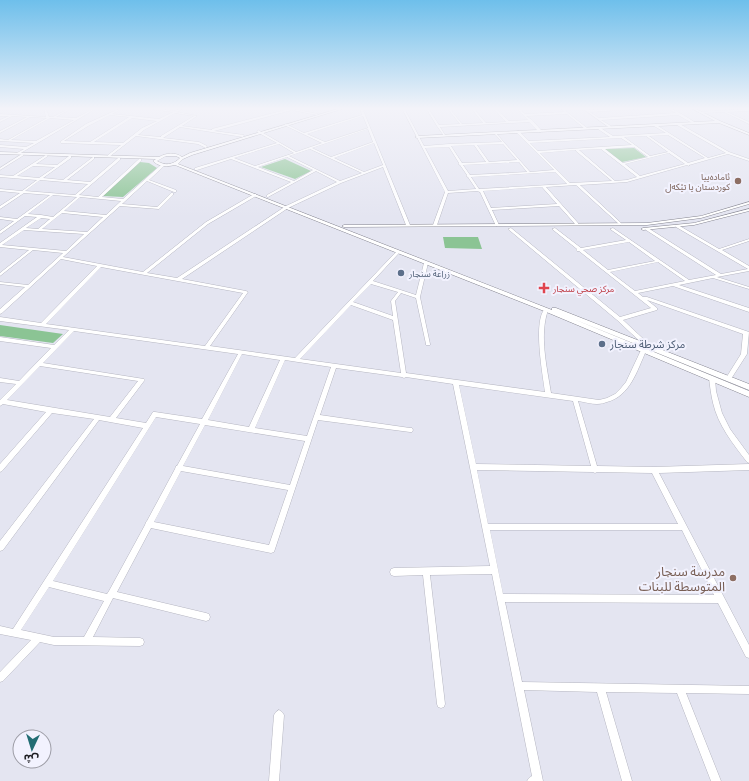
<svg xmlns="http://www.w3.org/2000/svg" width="749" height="781" font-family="'PT Sans Narrow','Noto Sans Arabic',sans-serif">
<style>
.green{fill:#8bc494}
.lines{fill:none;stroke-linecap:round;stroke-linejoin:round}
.minor-casing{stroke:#868691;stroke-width:0.5}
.tertiary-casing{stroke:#868691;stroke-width:1}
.minor{fill:#fff;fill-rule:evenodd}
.tertiary{fill:#fff;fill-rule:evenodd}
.education-dot{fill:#8d6e63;stroke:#f2f2fe;stroke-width:1.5}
.service-dot{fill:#5c6f8a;stroke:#f2f2fe;stroke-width:1.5}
.health-dot{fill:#e0444e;stroke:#f2f2fe;stroke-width:1.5}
.labels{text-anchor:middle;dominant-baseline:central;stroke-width:4;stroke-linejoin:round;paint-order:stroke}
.far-education-label{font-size:9px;fill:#785e54;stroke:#f2f2fe;text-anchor:end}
.far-service-label{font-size:9px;fill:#4e5e75;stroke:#f2f2fe;text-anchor:start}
.far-health-label{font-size:9px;fill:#be3a42;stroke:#f2f2fe;text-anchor:start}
.service-label{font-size:11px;fill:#4e5e75;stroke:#f2f2fe;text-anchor:start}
.near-education-label{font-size:13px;fill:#785e54;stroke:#f2f2fe;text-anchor:end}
</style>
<rect width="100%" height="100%" fill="#e4e5f1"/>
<g class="green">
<polygon points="634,148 646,157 622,162 605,149"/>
<polygon points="285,159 311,171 295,179 261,167"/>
<polygon points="140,162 149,163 157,168 123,197 103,196"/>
<polygon points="443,237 478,237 482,249 445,248"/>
<polygon points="0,325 63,334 53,343 0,336"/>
</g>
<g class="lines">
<defs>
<g id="minor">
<path d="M35 108H47L46 109 49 117H53L70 108H72L56 117 76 118 95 108H97L19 154 17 153 24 149 0 147V145L26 147 34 143 0 141V139L8 140 47 118 30 117 0 133V131L27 117 12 116 0 122V120L9 116H0V114L46 117 44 109ZM50 118 74 120 36 141 11 140Z"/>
<path d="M121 108H123L112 114 159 119 173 112 151 109 150 108 175 111 181 108H183L177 112 197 116 182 126 212 130V129L289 109 287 108 318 114 317 115 292 110 214 131 244 135 243 137 180 127 163 138 199 142 207 146 206 148 198 144 136 136 109 157 108 156V155L121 145 61 143 60 142 86 124ZM175 113 194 116 161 136V137L138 135 144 130ZM110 115 129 117 90 142 64 141 88 126ZM132 118 157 121 142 128 123 143 94 142Z"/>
<path d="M360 108H362L365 115 410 225 408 226 406 225 383 167 341 183 288 208 182 279 246 291 248 292 210 346 295 358 397 251H398L400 252 399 253 373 281 416 295 424 263 426 262 428 263 420 297 430 344V345H426V344L416 298 401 293 395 301 406 373 545 392C543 376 532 318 546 308L548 310C539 336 547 367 551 393L599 400 607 398 615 394 621 388 626 382 641 350H645L646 351C637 371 630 396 607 402 604 403 601 404 597 404 591 404 585 402 578 401L597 466 654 467 749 464V470L659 473 749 645V658L746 657 718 603 505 602 522 682 749 686V694L686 693 721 781H711L677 693 606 692 632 781H622L597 692 524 690 543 781H527L529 778 532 776 492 574 430 575 445 704 444 707 441 708 438 707 437 704 423 575 394 576 391 575 390 572 391 569 394 568 490 566 453 384 406 377 404 378 402 377 336 368 320 415 410 428H412L413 430 412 432H410L318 420 274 552 271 553 151 528 117 592 206 613 209 614 210 617 209 620 206 621 113 598 93 637 140 638 143 639 144 642 143 645 140 646 54 645 40 642 3 681 0 682V672L31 640 0 634V626L13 629 143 428 99 420 3 550 0 551V541L94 419 52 413 2 471 0 472V464L46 412 3 404 0 406V400L16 384 0 382V378L19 381 51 348 0 341V337L54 345 69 330 0 321V317L41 323 97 266 61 259 2 313 0 314V309L25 287 0 284V282L28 285 63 253 33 250 0 276V273L29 250 0 247V243L37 217 25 216 0 234V231L14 221 0 219V217L17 219 50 195 24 193 0 209V206L20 193 0 191V189L22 191 37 180 0 177V175L13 176 46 155 48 156 36 164 57 165 69 156H71V158L43 178 63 180 93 157H94V159L67 180 90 182 118 158H120V160L79 195 98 197 139 159H141V161L102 197 123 199 162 164H164V166L149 180 176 190V192H174L147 181 122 204 157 207 171 193H173V195L159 209 120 206 63 257 143 272 206 222 254 194H256V196L208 224 147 273 177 278 286 206 337 182 316 171 268 197H267V195L291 182 231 159 197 170H195V168L277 143 257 132 258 130 296 152 322 143 284 125 286 124 304 133 362 115ZM363 116 368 128 325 142 307 134ZM368 129 373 142 331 157 312 148ZM374 143 383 165 364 172 334 158ZM279 144 294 153 255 166 234 158ZM310 149 362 173 340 181 289 156ZM287 157 313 170 294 181 258 167ZM33 166H34L55 167 39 178 17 176ZM40 180 88 184 75 195 25 191ZM53 195 77 197 53 217 41 215 28 214ZM80 197 121 201 106 215 64 211ZM62 213 103 217 87 232 42 229ZM41 218 50 219 38 229 26 228ZM24 230 84 234 66 251 2 245ZM101 267 243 293 205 346 46 324ZM371 284 398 292 391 301 393 316 353 302ZM351 305 393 320 401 373 300 359ZM74 331 238 354 202 419 155 412H153L146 423 116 418 144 381 145 380 144 379 43 363ZM242 354 280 360 249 427 208 420ZM285 360 331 367 307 436 255 428ZM40 366 138 381 110 417 7 400ZM459 385 573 401 591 466 476 464ZM156 417 200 424 177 466H176L175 469 147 521 146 522 145 525 109 591 107 594 53 581ZM205 425 305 441 290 485 183 466ZM477 470 593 472 595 473 597 472 652 473 678 524H488ZM181 471 288 490 269 545 154 522ZM490 530H682L714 595 503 594ZM49 587 104 601 84 637H54L21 630Z"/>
<path d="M402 108H404L424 146 449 144 502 142 494 133 495 132 530 172 554 170 517 133V131H519L529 141 610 137 598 129 599 127 613 136 666 133 654 126 655 124 708 158 726 153 677 125 678 123 729 152 749 159V161L728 154 689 165V166L687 165 627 182 580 185 621 223V225H620L576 185 546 187 578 223V225H576L559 206 492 210 499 225 496 226 480 192 477 191 448 193 437 225 435 226 433 225 445 192ZM668 135 705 158 688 163 649 136ZM646 136 668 152 650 156 624 137ZM621 138 632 145 538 151 530 143ZM503 144 517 160 489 162 477 145ZM474 145 486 162 462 163 451 146ZM449 147 459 163 458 164 460 165 467 175 466 176 468 177 476 189 448 191 425 148ZM634 147 648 157 623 163 605 149ZM601 149 637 177 627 180 615 181 579 150ZM576 150V151L612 181 570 183 540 153ZM669 153 685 164 640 176 625 164ZM519 162 527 172 470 175 463 165ZM555 172 567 184 479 189 471 177ZM542 187 557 204 491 208 483 191Z"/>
<polygon points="426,108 428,108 439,125 460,124 447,108 449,108 462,124 483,123 471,108 473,108 486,123 506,122 493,108 495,108 509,121 528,120 516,108 518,108 525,114 565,112 560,108 562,108 587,128 585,129 567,114 526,116 532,120 541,130 541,132 539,132 529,122 440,127 445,135 444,136 437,126"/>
<path d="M582 108H584L588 110 651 108 590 112 599 118 676 113 667 108C673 108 690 119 696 123L694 124 678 115 601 120 611 126 610 128Z"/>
<polygon points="749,109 749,111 727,112 749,122 749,124 724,112 700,113 699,112"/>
<polygon points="22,154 24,155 0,170 0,168"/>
<path d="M676 225H678L719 249 749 239V241L722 250 749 266V271L717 277 749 287V289L713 278 679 285 749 308V312L673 286 638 293 643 297H647L749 332 747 354 731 379 729 380 726 378 741 354 743 334 647 300 657 308V310L623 320 652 347 651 348H647L617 320 508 229 511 228 620 317 651 308 579 251H577L576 250 577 249 552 229 555 228 581 248 626 240 610 229 613 228 689 280 716 275 646 230V228H648L721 274 748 269 676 227ZM629 242 655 261 608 270 583 250ZM658 262 685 281 635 291 610 272Z"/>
<path d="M712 376 715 378 716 391 722 413 730 429 749 455V463L747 462C733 444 718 425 713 403 711 395 710 386 709 378Z"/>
<polygon points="279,710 282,712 284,715 279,781 269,781 274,715 276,712"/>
</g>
<g id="tertiary">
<path d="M341 108H345L192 155 183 159 178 164 552 310V308H556L749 384V390L571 318 749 391V397L544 311 175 165C167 167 159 167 153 161L156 159 0 154V152L159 157C166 153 175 152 182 157L190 153ZM166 156H176L180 158C173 165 165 166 157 161Z"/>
<polygon points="691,108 694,108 720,121 749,133 749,135 719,123 417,138 415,137 417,136 715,121"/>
<polygon points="749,202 749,204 701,218 647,225 344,227 342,226 344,225 647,223 701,216"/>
<polygon points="749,209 749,211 694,225 643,230 641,229 643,228 694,223"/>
</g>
</defs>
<use href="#minor" class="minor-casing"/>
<use href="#tertiary" class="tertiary-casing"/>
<use href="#minor" class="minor"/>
<use href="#tertiary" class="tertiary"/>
</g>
<linearGradient id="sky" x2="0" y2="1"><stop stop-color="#6ebfeb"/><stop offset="0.5" stop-color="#f3f3f9"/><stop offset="1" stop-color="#f3f3f9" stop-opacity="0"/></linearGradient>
<rect width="749" height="217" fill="url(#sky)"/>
<g class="education-dot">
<circle cx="738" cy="181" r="4"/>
<circle cx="733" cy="578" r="4"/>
</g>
<g class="service-dot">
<circle cx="401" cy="273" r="4"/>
<circle cx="602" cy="344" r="4"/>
</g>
<path class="health-dot" d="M542 282h4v4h4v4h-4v4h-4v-4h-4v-4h4z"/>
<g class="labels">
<g class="far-education-label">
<text x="730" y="176">ئامادەییا<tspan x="730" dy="10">کوردستان یا تێکەل</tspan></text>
</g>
<g class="far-service-label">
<text x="409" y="273">زراعة سنجار</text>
</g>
<g class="far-health-label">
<text x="553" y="288">مركز صحي سنجار</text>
</g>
<g class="service-label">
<text x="610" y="344">مركز شرطة سنجار</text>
</g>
<g class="near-education-label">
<text x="725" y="571">مدرسة سنجار<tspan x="725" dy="15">المتوسطة للبنات</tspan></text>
</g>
</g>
<g transform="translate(32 749) rotate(184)"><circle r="19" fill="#f2f2fe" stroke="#9d9da6"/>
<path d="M0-3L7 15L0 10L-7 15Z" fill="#226d74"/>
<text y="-6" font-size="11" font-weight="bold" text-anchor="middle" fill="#1d1d21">ش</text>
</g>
</svg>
